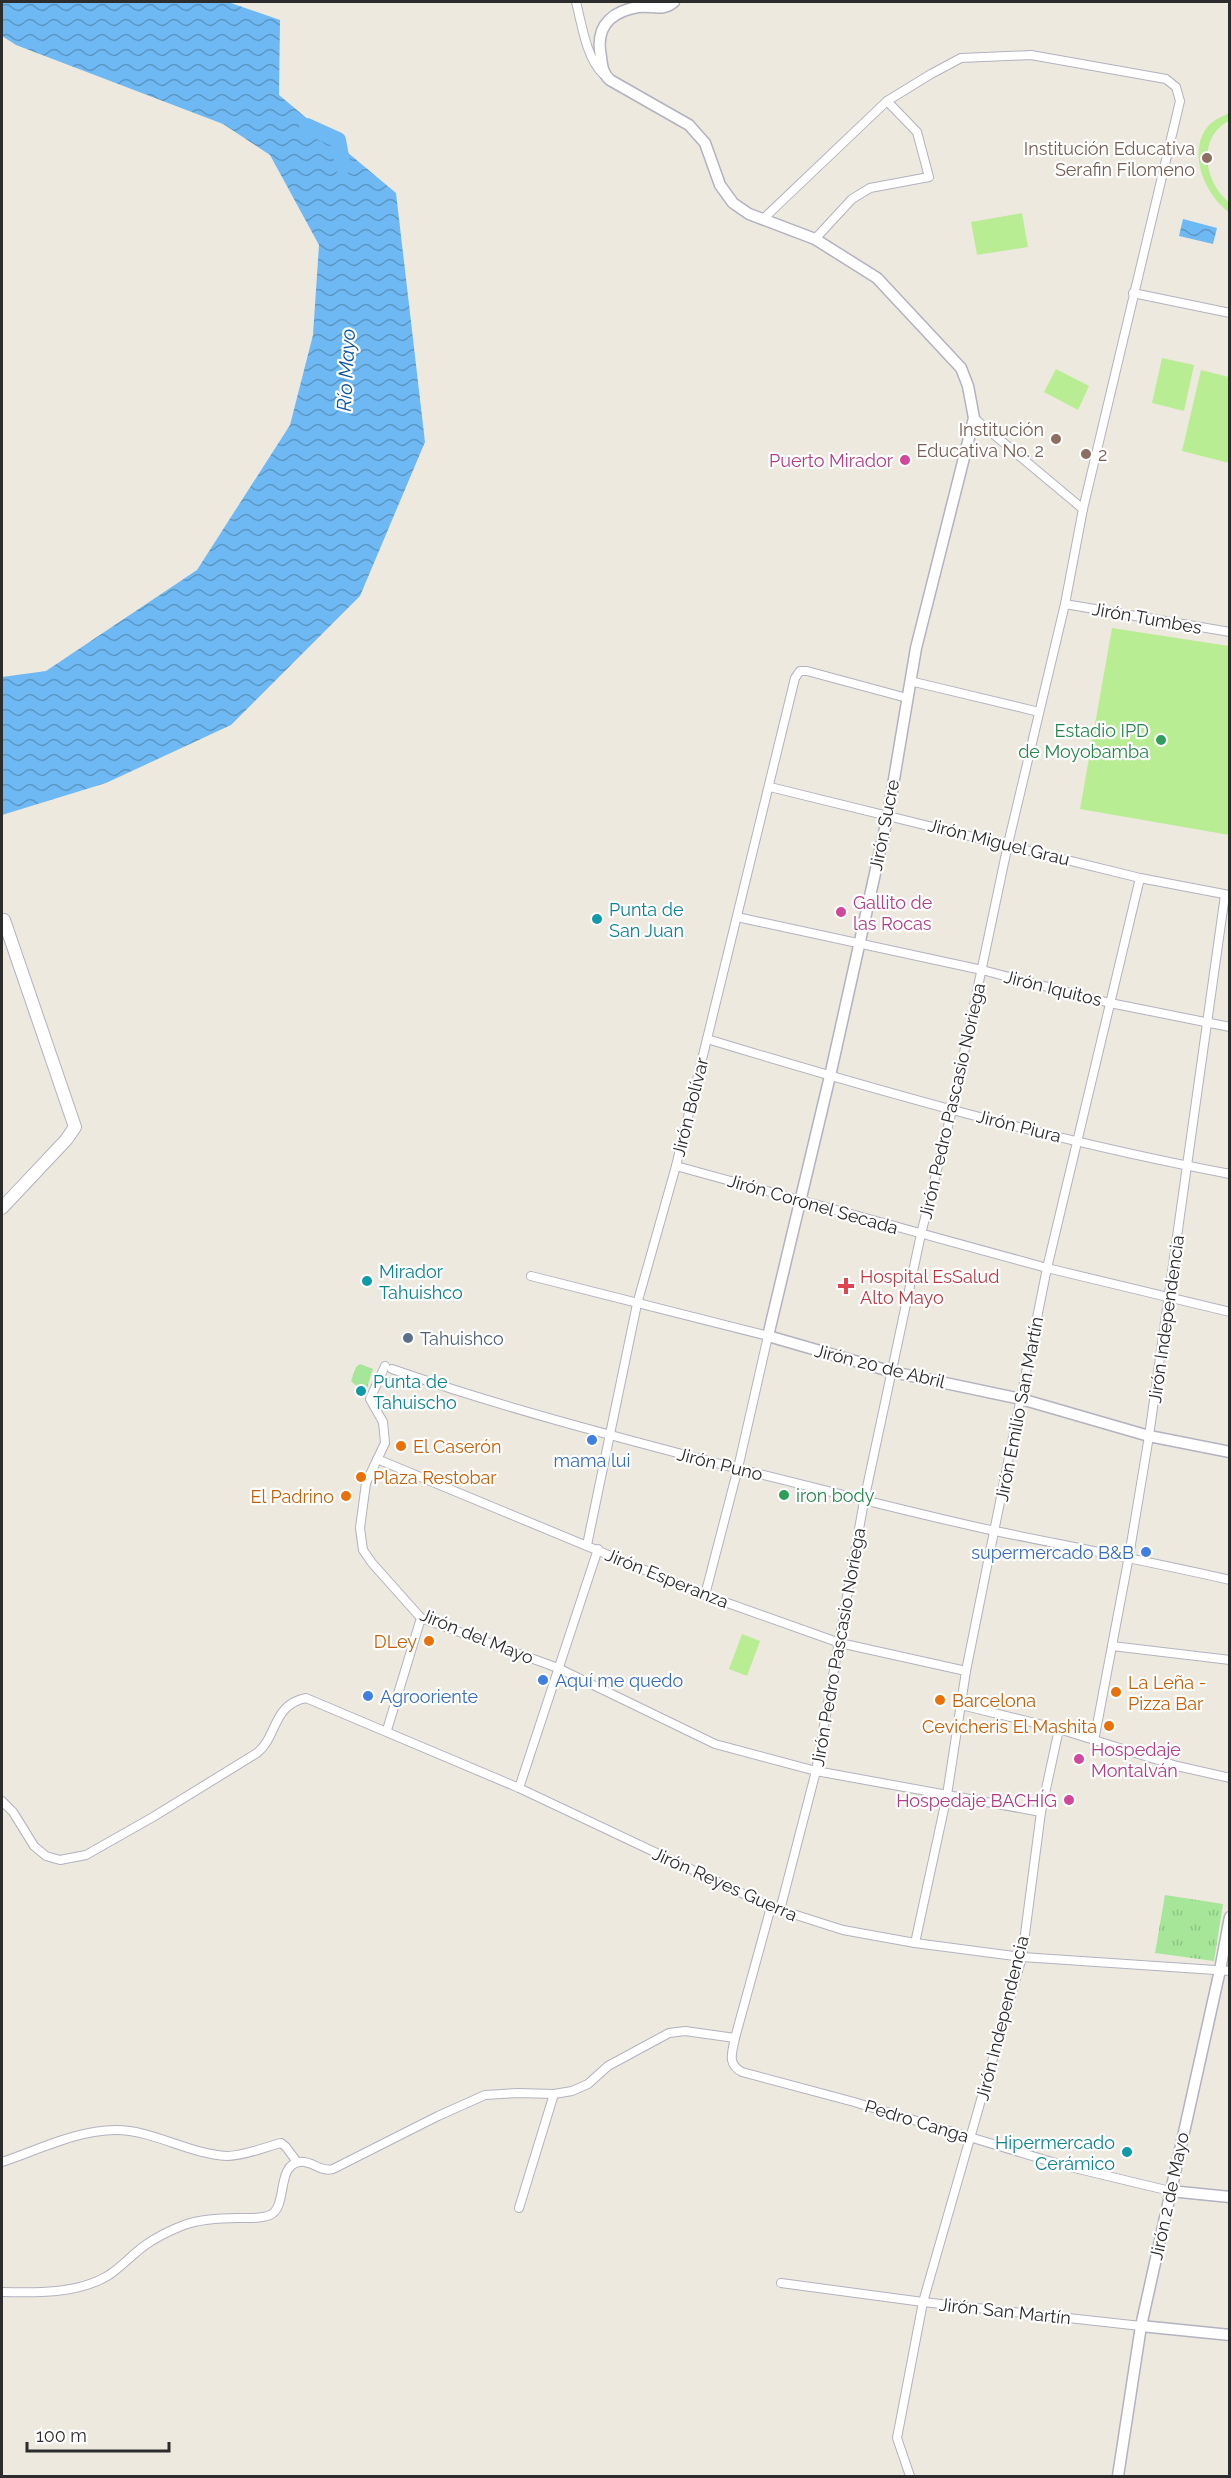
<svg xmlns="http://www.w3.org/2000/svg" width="1231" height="2478" font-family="Raleway,sans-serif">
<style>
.park{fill:url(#park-tufts)}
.pitch{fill:#b9ed94}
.water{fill:url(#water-waves)}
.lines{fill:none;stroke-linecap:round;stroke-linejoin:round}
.river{stroke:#6eb9f3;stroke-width:16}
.minor-casing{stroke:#b2b2c0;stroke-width:10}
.tertiary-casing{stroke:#b2b2c0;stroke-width:13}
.secondary-casing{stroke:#b2b2c0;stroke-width:14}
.minor{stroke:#fff;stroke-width:8}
.tertiary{stroke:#fff;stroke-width:10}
.secondary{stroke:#fff;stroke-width:12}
.education-dot{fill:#8d6e63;stroke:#fff;stroke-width:2}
.hotel-dot{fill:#d1479c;stroke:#fff;stroke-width:2}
.leisure-dot{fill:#2e9e5b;stroke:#fff;stroke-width:2}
.culture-dot{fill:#0f9aa8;stroke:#fff;stroke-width:2}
.health-dot{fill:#e0444e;stroke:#fff;stroke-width:2}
.service-dot{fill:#5c6f8a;stroke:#fff;stroke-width:2}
.shop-dot{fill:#3f7fe0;stroke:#fff;stroke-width:2}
.food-dot{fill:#e8710a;stroke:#fff;stroke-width:2}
.labels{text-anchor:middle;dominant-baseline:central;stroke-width:4.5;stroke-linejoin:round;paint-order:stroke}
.education-label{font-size:18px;fill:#785e54;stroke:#fff;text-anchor:end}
.hotel-label{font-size:18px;fill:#b23c85;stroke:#fff;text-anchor:end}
.street-label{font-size:18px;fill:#2c2c2c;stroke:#fff}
.leisure-label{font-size:18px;fill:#27864d;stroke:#fff;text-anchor:end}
.culture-label{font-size:18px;fill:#0d838f;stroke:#fff;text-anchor:start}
.health-label{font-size:18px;fill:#be3a42;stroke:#fff;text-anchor:start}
.service-label{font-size:18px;fill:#4e5e75;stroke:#fff;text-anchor:start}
.food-label{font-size:18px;fill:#c56008;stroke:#fff;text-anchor:start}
.shop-label{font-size:18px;fill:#366cbe;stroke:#fff;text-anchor:start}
.water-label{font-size:20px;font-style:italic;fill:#0954a2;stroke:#fff}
</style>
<defs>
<pattern id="park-tufts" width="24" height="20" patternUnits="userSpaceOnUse" patternTransform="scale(1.5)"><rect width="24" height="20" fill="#a6e699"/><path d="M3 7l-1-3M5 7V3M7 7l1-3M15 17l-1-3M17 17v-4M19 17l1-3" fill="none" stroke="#8fc584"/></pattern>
<pattern id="water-waves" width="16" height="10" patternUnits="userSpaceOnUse" patternTransform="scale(1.5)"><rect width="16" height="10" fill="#6eb9f3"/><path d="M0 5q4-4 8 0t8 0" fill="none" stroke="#5b97c5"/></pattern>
</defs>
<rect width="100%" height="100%" fill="#eee9de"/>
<g class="park">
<polygon points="360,1364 373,1369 365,1394 351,1381 356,1367"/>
<polygon points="1165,1895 1223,1904 1214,1961 1155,1953"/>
</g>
<g class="pitch">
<path d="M1229 113V121C1197 137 1204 182 1229 202V212C1205 195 1186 151 1209 125 1214 120 1223 116 1229 113Z"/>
<polygon points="1022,213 1028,247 977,255 971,222"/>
<polygon points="1162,358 1194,365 1184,411 1152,403"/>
<polygon points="1056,369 1089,386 1078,410 1044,392"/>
<polygon points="1201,370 1229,377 1229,463 1182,451"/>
<polygon points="1112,628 1229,646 1229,835 1080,809"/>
<polygon points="742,1634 760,1641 747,1676 729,1669"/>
</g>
<g class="water">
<polygon points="2,2 228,2 280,20 279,95 396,193 425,442 360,596 231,725 106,783 2,815 2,677 46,671 197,570 290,425 313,335 319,245 270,155 223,124 16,45 2,36"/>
<polygon points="1183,219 1217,228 1213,244 1179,236"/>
</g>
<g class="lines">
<polyline class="river" points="307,126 338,140 343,167"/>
<defs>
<g id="minor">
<path d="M576 2C582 25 586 57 603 74"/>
<polyline points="763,219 887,101 931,74 961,58 1031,55 1166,79 1176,87 1180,101 1083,509 1065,604 1008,844 952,1110 921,1234 864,1501 816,1771 780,1910"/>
<polyline points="815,239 852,199 870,188 929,177 917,132 887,101"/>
<polyline points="1133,293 1230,313"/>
<polyline points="974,418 1083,509"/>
<polyline points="1065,604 1230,632"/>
<polyline points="910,681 1039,712"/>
<polyline points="770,787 1140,878 1229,895"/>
<polyline points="737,917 982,970 1110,1003 1230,1027"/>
<path d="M707 1039C879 1091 1053 1141 1230 1174"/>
<polyline points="676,1166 1047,1268 1230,1312"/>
<polyline points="531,1276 768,1336 738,1468 705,1595"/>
<polyline points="385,1366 370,1399 383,1422 385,1443 366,1483 360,1528 363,1550 372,1563 421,1618 558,1668 715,1744 816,1771 1041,1812"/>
<path d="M392 1369C504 1408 620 1438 735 1468 822 1489 908 1512 995 1531 1073 1547 1152 1562 1230 1580"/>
<polyline points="377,1459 705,1595 840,1643 966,1671"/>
<polyline points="587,1545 637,1304 676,1166 795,678 800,671 807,671 907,698"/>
<polyline points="1112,1646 1230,1660"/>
<polyline points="961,1705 1059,1729 1177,1766 1230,1778"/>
<polyline points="387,1730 421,1618"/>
<polyline points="1094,1741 1129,1556 1149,1436 1225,895"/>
<polyline points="519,1788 598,1549"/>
<path d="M2 1801 13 1812 34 1846 46 1856 60 1860 86 1855 153 1817 257 1753C278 1736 272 1705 306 1698L519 1788 771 1907 843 1930 915 1943 1022 1957 1230 1971"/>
<path d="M771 1907 735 2038C732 2053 727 2064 742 2072L854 2102 1062 2165 1170 2191"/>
<polyline points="915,1943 947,1795 966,1671 1047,1268 1140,878"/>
<path d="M2 2162C38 2150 77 2130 116 2130 153 2130 189 2154 227 2156 244 2156 265 2147 281 2143L286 2147 297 2162"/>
<polyline points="519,2208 554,2094"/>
<polyline points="781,2283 923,2302 1141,2326"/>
<path d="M2 2292C35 2293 79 2294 109 2275 121 2267 132 2255 144 2246 155 2238 171 2230 184 2225 201 2219 221 2218 238 2218 249 2218 261 2219 270 2215 288 2207 276 2166 299 2162 312 2160 321 2173 333 2169L438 2116 485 2095 518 2093 554 2094 572 2091 588 2084 608 2066 669 2033 685 2031 735 2038"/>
<polyline points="910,2476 897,2438 923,2302 1022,1957 1041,1812 1059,1729"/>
</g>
<g id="tertiary">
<path d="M674 2C662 12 652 5 638 7 614 11 597 24 600 50 602 62 601 72 610 80L689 125 705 143 720 185 733 203 749 214 815 239 877 278 961 368 968 386 974 418 916 648 888 815 830 1076 768 1336 893 1372 1021 1399 1149 1436 1230 1452"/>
<polyline points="1170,2191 1230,2197"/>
<polyline points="1141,2326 1230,2335"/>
<polyline points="1118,2476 1141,2326 1220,1970 1230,1917"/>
</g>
<polyline id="secondary" points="2,1208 66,1140 75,1127 4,920"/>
</defs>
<use href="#minor" class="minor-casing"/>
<use href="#tertiary" class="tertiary-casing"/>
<use href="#secondary" class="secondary-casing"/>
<use href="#minor" class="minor"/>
<use href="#tertiary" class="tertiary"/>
<use href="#secondary" class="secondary"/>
</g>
<g class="education-dot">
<circle cx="1207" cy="158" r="6"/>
<circle cx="1056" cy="439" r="6"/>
<circle cx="1086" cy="454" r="6"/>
</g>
<g class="hotel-dot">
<circle cx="905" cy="460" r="6"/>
<circle cx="841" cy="912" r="6"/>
<circle cx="1079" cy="1759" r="6"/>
<circle cx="1069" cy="1800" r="6"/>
</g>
<g class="leisure-dot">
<circle cx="1161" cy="740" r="6"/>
<circle cx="784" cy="1495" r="6"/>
</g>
<g class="culture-dot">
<circle cx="597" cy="919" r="6"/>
<circle cx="367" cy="1281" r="6"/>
<circle cx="361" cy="1391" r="6"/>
<circle cx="1127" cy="2152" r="6"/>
</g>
<path class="health-dot" d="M843 1277h6v6h6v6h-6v6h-6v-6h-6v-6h6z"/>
<circle class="service-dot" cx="408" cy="1338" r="6"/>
<g class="shop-dot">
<circle cx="592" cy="1440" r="6"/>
<circle cx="1146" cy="1552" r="6"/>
<circle cx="543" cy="1680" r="6"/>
<circle cx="368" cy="1696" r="6"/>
</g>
<g class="food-dot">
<circle cx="401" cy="1446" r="6"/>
<circle cx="361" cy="1477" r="6"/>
<circle cx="346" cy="1496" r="6"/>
<circle cx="429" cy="1641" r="6"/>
<circle cx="1116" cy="1692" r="6"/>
<circle cx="940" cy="1700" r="6"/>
<circle cx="1109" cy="1726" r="6"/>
</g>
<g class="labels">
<g class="education-label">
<text x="1195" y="148">Institución Educativa<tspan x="1195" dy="21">Serafin Filomeno</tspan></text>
<text x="1044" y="429">Institución<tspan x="1044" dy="21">Educativa No. 2</tspan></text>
<text x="1098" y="454" text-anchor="start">2</text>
</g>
<g class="hotel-label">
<text x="893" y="460">Puerto Mirador</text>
<text x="853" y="902" text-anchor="start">Gallito de<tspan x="853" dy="21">las Rocas</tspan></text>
<text x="1091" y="1749" text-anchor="start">Hospedaje<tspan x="1091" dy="21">Montalván</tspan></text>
<text x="1057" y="1800">Hospedaje BACHÍG</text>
</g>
<g class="street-label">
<text transform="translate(1147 618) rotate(10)">Jirón Tumbes</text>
<text transform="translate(884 825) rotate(-79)">Jirón Sucre</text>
<text transform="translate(999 842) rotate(14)">Jirón Miguel Grau</text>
<text transform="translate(1053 988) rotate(14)">Jirón Iquitos</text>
<text transform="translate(952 1101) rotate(-77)">Jirón Pedro Pascasio Noriega</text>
<text transform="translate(690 1107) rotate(-76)">Jirón Bolívar</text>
<text transform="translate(1019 1126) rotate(14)">Jirón Piura</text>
<text transform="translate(813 1204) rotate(16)">Jirón Coronel Secada</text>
<text transform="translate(1166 1319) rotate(-82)">Jirón Independencia</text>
<text transform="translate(880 1366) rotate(14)">Jirón 20 de Abril</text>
<text transform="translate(1019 1409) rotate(-79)">Jirón Emilio San Martín</text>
<text transform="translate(720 1464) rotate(14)">Jirón Puno</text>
<text transform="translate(667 1578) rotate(22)">Jirón Esperanza</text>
<text transform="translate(477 1636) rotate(22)">Jirón del Mayo</text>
<text transform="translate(838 1647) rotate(-80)">Jirón Pedro Pascasio Noriega</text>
<text transform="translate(725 1884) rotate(24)">Jirón Reyes Guerra</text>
<text transform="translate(1002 2018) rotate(-76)">Jirón Independencia</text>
<text transform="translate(917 2121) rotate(17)">Pedro Canga</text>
<text transform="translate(1169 2196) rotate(-78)">Jirón 2 de Mayo</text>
<text transform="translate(1005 2311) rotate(6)">Jirón San Martín</text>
</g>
<g class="leisure-label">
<text x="1149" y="730">Estadio IPD<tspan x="1149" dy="21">de Moyobamba</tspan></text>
<text x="796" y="1495" text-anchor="start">iron body</text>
</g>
<g class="culture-label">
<text x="609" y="909">Punta de<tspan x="609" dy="21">San Juan</tspan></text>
<text x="379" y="1271">Mirador<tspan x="379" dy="21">Tahuishco</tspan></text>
<text x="373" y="1381">Punta de<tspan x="373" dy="21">Tahuischo</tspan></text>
<text x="1115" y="2142" text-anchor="end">Hipermercado<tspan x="1115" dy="21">Cerámico</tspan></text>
</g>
<g class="health-label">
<text x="860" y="1276">Hospital EsSalud<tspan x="860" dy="21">Alto Mayo</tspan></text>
</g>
<g class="service-label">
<text x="420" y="1338">Tahuishco</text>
</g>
<g class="food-label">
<text x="413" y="1446">El Caserón</text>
<text x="373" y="1477">Plaza Restobar</text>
<text x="334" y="1496" text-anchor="end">El Padrino</text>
<text x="417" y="1641" text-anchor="end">DLey</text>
<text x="1128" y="1682">La Leña -<tspan x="1128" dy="21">Pizza Bar</tspan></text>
<text x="952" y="1700">Barcelona</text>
<text x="1097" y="1726" text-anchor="end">Cevicheris El Mashita</text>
</g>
<g class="shop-label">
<text x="592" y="1460" text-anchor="middle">mama lui</text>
<text x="1134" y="1552" text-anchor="end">supermercado B&amp;B</text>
<text x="555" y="1680">Aquí me quedo</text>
<text x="380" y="1696">Agrooriente</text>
</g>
<g class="water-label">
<text transform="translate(346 370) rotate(-87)">Río Mayo</text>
</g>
</g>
<rect width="1231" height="2478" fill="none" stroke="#2c2c2c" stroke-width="6"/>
<path d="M27 2442v9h142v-9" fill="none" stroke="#2c2c2c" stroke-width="3"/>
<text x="36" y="2442" font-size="18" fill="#2c2c2c" stroke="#ffffff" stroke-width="4.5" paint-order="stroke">100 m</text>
</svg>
